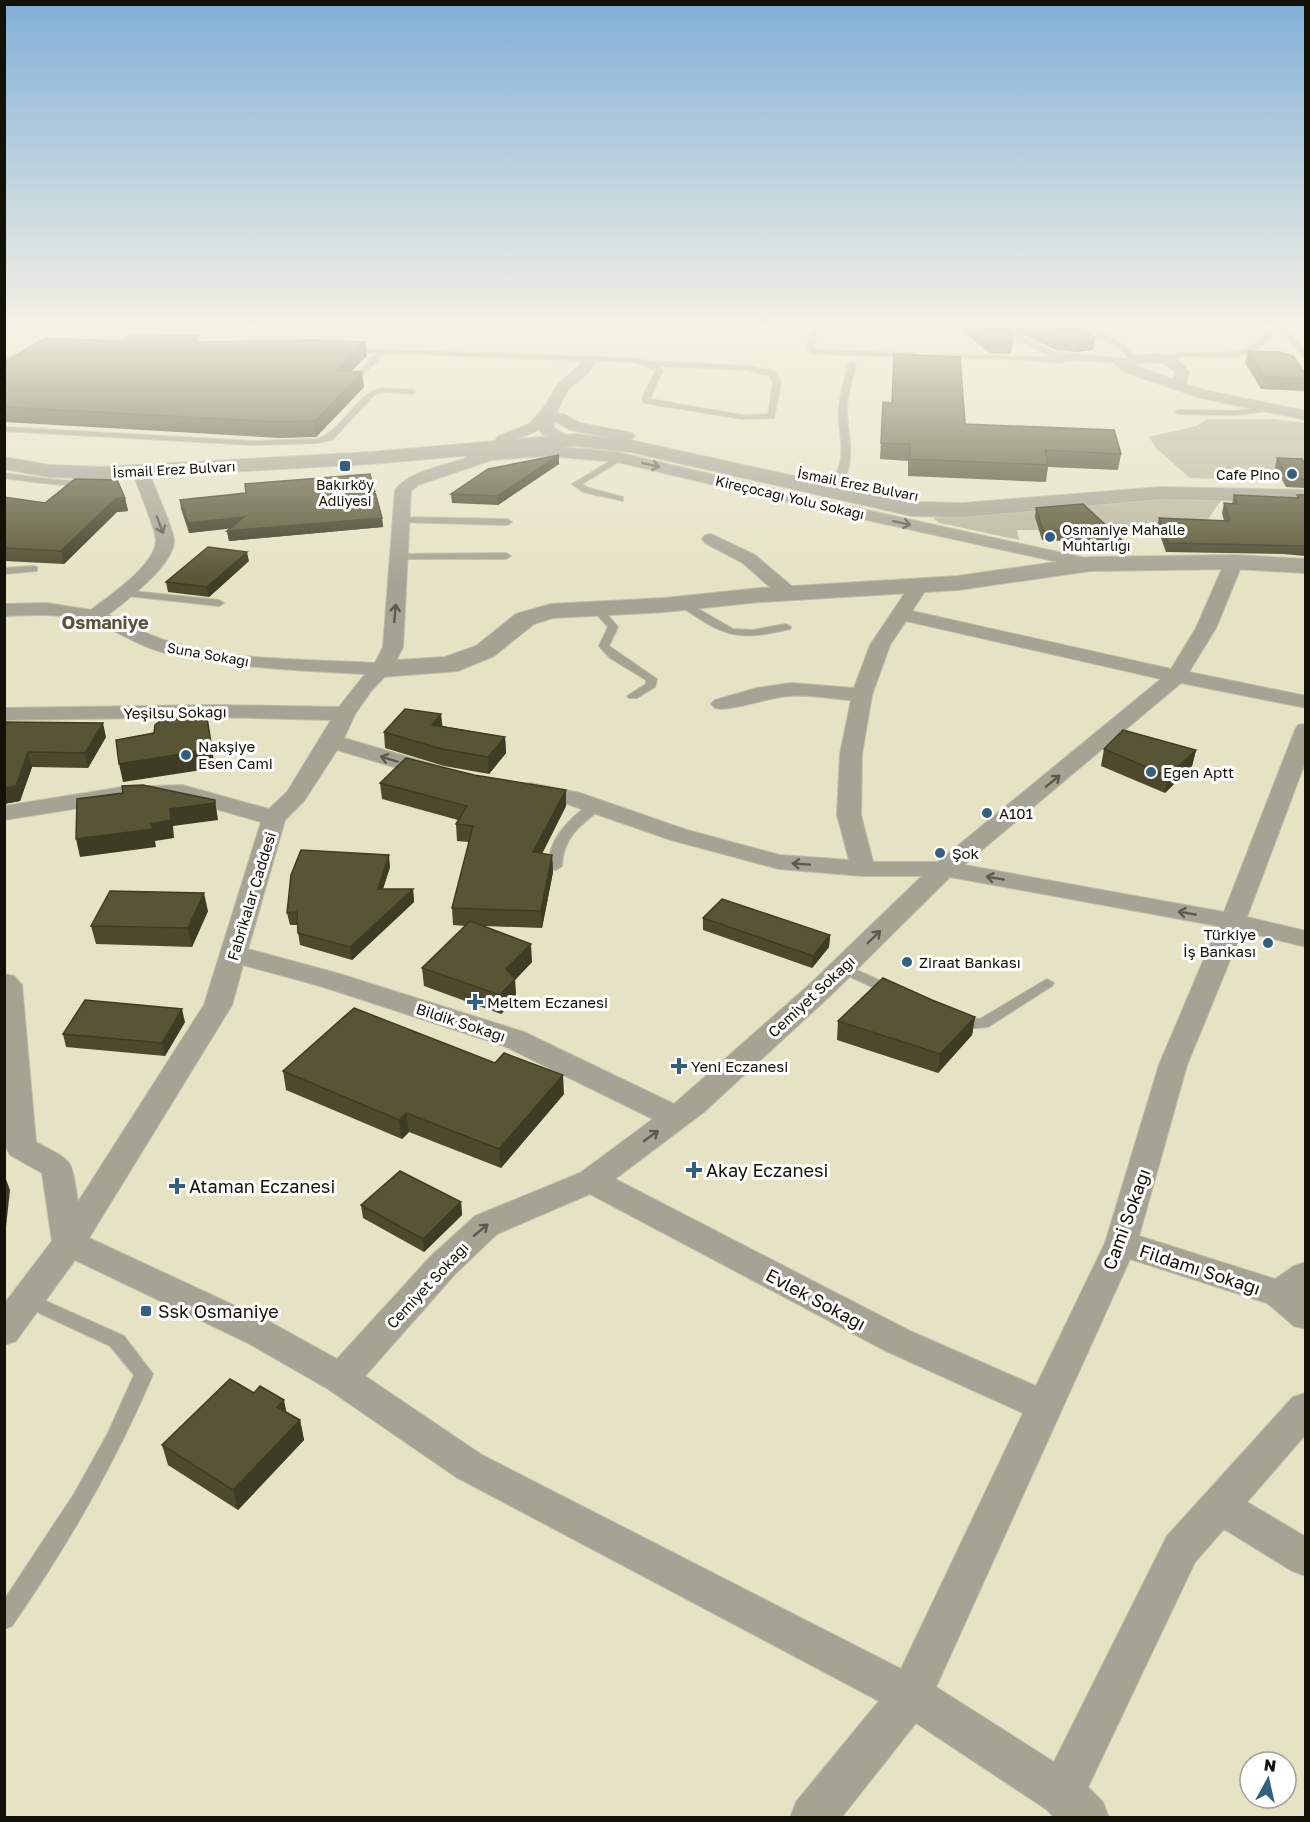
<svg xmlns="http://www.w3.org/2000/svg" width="1310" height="1822" font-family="'Golos Text',sans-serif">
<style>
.green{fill:#b9b69c}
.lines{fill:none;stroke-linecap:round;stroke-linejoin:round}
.service-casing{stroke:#c0bda2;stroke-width:2}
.minor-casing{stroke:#c0bda2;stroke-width:2}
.tertiary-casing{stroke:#c0bda2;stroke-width:2}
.service{fill:#a5a393;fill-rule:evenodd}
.minor{fill:#a5a393;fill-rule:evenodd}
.tertiary{fill:#a5a393;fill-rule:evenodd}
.wall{fill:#4c492d}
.shaded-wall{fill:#3e3c24}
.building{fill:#585534;stroke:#3e3c24;stroke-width:1.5}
.oneway{stroke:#5c5a4d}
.poi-dot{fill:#31617f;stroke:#fff;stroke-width:2}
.labels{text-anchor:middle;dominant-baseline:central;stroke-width:6;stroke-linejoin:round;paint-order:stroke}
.far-street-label{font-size:14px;fill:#131207;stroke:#fff}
.far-poi-label{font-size:14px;fill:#131207;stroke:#fff;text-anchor:end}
.street-label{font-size:15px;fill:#131207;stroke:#fff}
.poi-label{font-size:15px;fill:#131207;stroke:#fff;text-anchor:start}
.far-district-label{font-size:18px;font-weight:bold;fill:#58553a;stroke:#fff}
.near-poi-label{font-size:18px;fill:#131207;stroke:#fff;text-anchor:start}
.near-street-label{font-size:18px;fill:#131207;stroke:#fff}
</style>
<rect width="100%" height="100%" fill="#e6e3c4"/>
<g class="green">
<polygon points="1207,419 1272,419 1305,423 1305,481 1190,478 1156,448 1149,437 1196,426"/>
<polygon points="1166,499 1222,499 1208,519 1182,519 1183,524 1146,523 1146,531 1017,530 1019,540 940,523 933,518"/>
</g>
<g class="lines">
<defs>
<g id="service">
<polygon points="813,328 819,328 814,347 818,350 911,353 915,355 911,357 813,354 806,348"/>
<polygon points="996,328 1004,328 1055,352 1126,359 1130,361 1126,363 1075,360 1058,363 1012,359 933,358 929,356 933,354 1062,358 1050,356"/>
<path d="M1084 328C1103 328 1125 345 1138 359L1131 361 1119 347Z"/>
<path d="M1262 328H1268L1271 336C1237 376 1197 344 1170 362L1166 360 1167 356C1202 345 1235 366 1264 336Z"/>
<polygon points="1280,328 1286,328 1306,353 1306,360"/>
<polygon points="38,344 42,346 40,347 4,364 4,359"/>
<path d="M348 349 633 358 647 361 747 366 776 372 781 383 774 418 742 419 644 403 642 398 655 371 645 365 633 362 385 353 359 378H356V374L377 353 350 352 346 350ZM657 366 747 370 770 376 773 383 768 414 742 415 650 399 663 370Z"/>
<path d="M852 363 856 365C852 379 848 393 847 407 846 428 860 471 837 484L833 481C849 450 837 438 839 407 840 393 845 379 848 365Z"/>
<path d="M381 388 412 390 416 392 412 394 382 392 373 396 333 439 318 443 253 445 4 431V427L253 441 317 439C344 430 353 396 381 388Z"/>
<polygon points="1271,406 1274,406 1274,410 1236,415 1179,414 1175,412 1179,410 1236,411"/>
<polygon points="618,456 625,458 582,484 589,488 623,497 623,501 583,492 572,484"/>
<path d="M133 468 136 469V473C93 493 49 484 4 478V473C36 477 70 484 102 479 113 477 122 472 133 468Z"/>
<polygon points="400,517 507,519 512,522 507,525 397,522 395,520"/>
<polygon points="400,554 506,553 511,556 506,559 397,559 397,555"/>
<polygon points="34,566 37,567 37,571 4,574 4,568"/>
<polygon points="122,590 219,600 224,603 219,606 119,595 117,593"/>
<path d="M683 600 733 629 753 630 786 624 791 627 790 629C736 642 723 636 679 605V601Z"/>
<polygon points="596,605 600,606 618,627 609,646 657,679 655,687 637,698 629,698 627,696 646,684 646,680 610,658 599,646 608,627 591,608"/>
<path d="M597 802 603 806 601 809C580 825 563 838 562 866L556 870 551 869C541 846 576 808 597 802Z"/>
<polygon points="843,964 897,988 899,991 897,994 887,994 838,971 836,968 838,965"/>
<polygon points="1047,979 1054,983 1052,986 988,1027 967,1029 951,1024 949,1021 956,1016 980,1019"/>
<path d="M28 1293 124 1336 153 1374C115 1464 67 1546 12 1626L4 1629V1600L74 1494 108 1433 134 1375 110 1346 22 1305 19 1300 22 1295Z"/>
</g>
<g id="minor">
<path d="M1157 354C1172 355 1180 360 1189 372L1186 384 1209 391 1306 411V420L1201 398 1124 372 1115 364 1134 355ZM1146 362 1163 363 1175 372 1173 379 1132 365Z"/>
<polygon points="589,356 596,360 589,372 568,390 556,413 563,414 580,423 632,433 635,436 632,439 627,441 571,430 554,421 554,428 566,435 563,438 558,440 542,434 539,430 509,442 499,442 496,439 499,436 529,424 543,409 558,384 579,366 584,357"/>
<path d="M548 446 617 452 812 498 1090 559 1096 560 1099 564 1096 568 1090 569 812 508 617 462 548 456 492 460 418 485 411 491 403 647 392 669 372 690 355 714 344 738 442 767 445 772 442 777 434 779 337 750 304 801 285 820 248 949 340 974 524 1032 674 1104 810 984 922 876H863L779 869 671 840 567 804 523 795 520 790 523 785 531 783 580 793 687 830 780 855 849 860 837 815 840 754 851 700C831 699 809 694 789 696 769 697 731 712 715 708L711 704 715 700 757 688 791 683 854 688 870 645 913 581H927L929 585 912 611 1171 669 1196 628 1225 562 1228 558H1240L1243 562 1216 628 1189 672 1306 696V708L1181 683 964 865 1224 912 1295 730 1298 725 1306 724V760L1247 917 1306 931V947L1242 931 1187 1065 1139 1236 1275 1279 1294 1266 1306 1262V1293L1303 1295 1306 1296V1329L1294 1326 1267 1303 1130 1259 936 1687 1054 1762 1167 1536 1293 1397 1306 1393V1434L1247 1502 1306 1537V1576L1292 1571 1224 1529 1195 1562 1088 1787 1103 1802 1109 1818H1055L1046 1809 916 1723 841 1818H790L796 1802 879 1701 456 1477 328 1389 248 1343 75 1260 16 1341 4 1345V1304L52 1241 42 1173 10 1155 6 1147 4 974 14 976 22 985 36 1142C75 1163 71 1158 78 1202L204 1005 261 822 181 799 123 801 4 820V806L123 787 182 785 269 809 287 792 331 720 216 717 4 720V708L216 705 339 707 365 674C296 670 229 668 162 652 137 646 115 629 91 621 63 613 33 615 4 616V604L46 603 91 610C109 596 156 565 156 540 156 531 136 482 132 470L140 465 148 470C153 484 173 528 174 540 175 564 126 601 108 615 128 624 147 635 168 641 231 662 309 659 375 663L383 647 395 490C409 471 444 466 466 458L467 454ZM906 621 1161 679 938 862H873L861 815 862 754 872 695 890 645ZM950 877 1218 926 1159 1065 1105 1243 1036 1386 910 1331 615 1179 704 1112 830 996ZM243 965 320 986 504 1046 653 1119 580 1173 475 1216 431 1256 337 1359 272 1323 89 1238 232 1005ZM590 1194 886 1351 1023 1413 901 1669 482 1455 365 1376 455 1274 497 1234Z"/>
<polygon points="711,534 755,555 795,589 797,593 795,597 781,597 743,563 705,543 702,539 705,535"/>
</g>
<g id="tertiary">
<polygon points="576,434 630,440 912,502 963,503 1160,487 1306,490 1306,502 1160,499 963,517 912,516 630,452 576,446 371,464 102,479 49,477 4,469 4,457 49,465 102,467 371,452"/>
<polygon points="1234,555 1306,559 1306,573 1234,569 1090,571 958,590 760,602 665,612 553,618 534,624 494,656 458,671 382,677 373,675 369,669 373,663 382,661 445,657 476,646 516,614 551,604 665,598 760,588 958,576 1090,557"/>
</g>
</defs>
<use href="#service" class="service-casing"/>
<use href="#minor" class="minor-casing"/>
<use href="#tertiary" class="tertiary-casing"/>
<use href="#service" class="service"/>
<use href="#minor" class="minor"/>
<use href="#tertiary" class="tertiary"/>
</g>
<g class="wall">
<polygon points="958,328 1079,328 1095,337 1093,350 1076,352 1056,350 1011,329 1013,341 1011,354 990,353"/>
<polygon points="121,341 198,342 367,356 351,371 362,372 364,387 316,437 280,438 4,422 4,363"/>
<polygon points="1248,351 1305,373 1305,391 1261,389 1245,363"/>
<polygon points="894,354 965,424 1121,454 1118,470 1048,467 1046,482 908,476 908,461 880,459 883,402 892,403"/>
<polygon points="559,455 559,464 498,505 452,503 451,494"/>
<polygon points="1277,458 1305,464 1305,488 1286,487 1275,467"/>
<polygon points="1234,495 1297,498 1297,495 1305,495 1305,556 1283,554 1166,552 1157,527 1159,518 1224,521 1222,513 1224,503 1232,504"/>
<polygon points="4,497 45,503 125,498 128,511 117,512 64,564 4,561"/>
<polygon points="180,500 382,518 383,527 229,541 227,531 230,528 189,533 181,509"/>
<polygon points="1036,508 1126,544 1124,553 1070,551 1067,541 1042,540 1035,517"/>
<polygon points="249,561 209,597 168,592 166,582"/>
<polygon points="4,722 106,737 88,768 32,767 20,801 4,804"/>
<polygon points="442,726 505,737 506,753 489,774 444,766 385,748 384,732"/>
<polygon points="1104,749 1196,750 1192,766 1165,793 1101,766"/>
<polygon points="474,775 566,790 566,806 542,854 552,855 553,872 542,928 484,926 532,962 515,980 516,998 501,1014 424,986 422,968 466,926 453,925 452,908 469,842 457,841 456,824 458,820 382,799 380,783"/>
<polygon points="390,867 383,889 413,889 414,902 352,960 300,945 297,925 290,925 287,913"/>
<polygon points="208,911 192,947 96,944 91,926"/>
<polygon points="703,918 830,935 829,947 812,968 703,930"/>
<polygon points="932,1000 975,1017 972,1035 938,1073 837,1040 838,1021"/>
<polygon points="185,1022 165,1056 66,1047 63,1034"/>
<polygon points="283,1071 564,1094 501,1168 409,1132 402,1139 286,1090"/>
<polygon points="461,1202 462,1215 424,1252 363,1218 361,1205"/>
<polygon points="286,1412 300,1420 304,1440 238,1510 168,1465 162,1445"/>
</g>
<g class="shaded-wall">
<polygon points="197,336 200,350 190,342"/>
<polygon points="1095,337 1093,350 1076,352 1078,339"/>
<polygon points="365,342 367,356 337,385 335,371"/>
<polygon points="362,372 364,387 316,437 315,421"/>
<polygon points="559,455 559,464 498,505 497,496"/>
<polygon points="125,498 128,511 117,512 64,564 61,551 115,499"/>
<polygon points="244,517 245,527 189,533 188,523"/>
<polygon points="382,518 383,527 229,541 227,531"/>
<polygon points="247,552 249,561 209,597 207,587"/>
<polygon points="441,714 443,731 432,725"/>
<polygon points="207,718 215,768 123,782 119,764"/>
<polygon points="103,723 106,737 88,768 85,753"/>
<polygon points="505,737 506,753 489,774 488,757"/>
<polygon points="1196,750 1192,766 1165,793 1168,776"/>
<polygon points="28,752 32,767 20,801 4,804 4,788"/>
<polygon points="566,790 566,806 534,869 533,852"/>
<polygon points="215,800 218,820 173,826 174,838 155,841 156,847 80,857 76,839 151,824 170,809"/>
<polygon points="389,855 390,867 379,901 378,889"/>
<polygon points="552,855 553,872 542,928 541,911"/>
<polygon points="413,889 414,902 352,960 350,947"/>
<polygon points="204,893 208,911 192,947 188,928"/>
<polygon points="830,935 829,947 812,968 813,956"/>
<polygon points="531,944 532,962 515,980 516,998 501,1014 500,995 506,969"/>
<polygon points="182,1009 185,1022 165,1056 162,1043"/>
<polygon points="975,1017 972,1035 938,1073 940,1054"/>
<polygon points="563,1075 564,1094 501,1168 499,1149"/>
<polygon points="406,1113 409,1132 402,1139 399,1120"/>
<polygon points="4,1174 10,1190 4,1245"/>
<polygon points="461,1202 462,1215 424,1252 423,1239"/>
<polygon points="284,1400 288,1420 277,1407"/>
<polygon points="300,1420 304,1440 238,1510 233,1490"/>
</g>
<g class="building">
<polygon points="976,328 1011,328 1013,341 992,340"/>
<polygon points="1039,328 1079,328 1095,337 1078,339 1058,337"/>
<polygon points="130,334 197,336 190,342 312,340 365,342 335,371 362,372 315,421 278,422 4,407 4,363 45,338 121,341"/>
<polygon points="1248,351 1280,352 1293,356 1305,373 1305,378 1264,377"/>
<polygon points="894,354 960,357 965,424 1114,430 1121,454 1045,450 1048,465 910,459 910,444 881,443 883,402 892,403"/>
<polygon points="559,455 497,496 451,494 488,469"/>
<polygon points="1277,458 1302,459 1305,464 1305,479 1288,478"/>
<polygon points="370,474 382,518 227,531 244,517 188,523 180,500 246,493 245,484"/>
<polygon points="75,479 117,480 125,498 115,499 61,551 4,548 4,497 45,503"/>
<polygon points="1234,495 1299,498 1297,495 1305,495 1305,546 1168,543 1159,518 1230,521 1224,503 1237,504"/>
<polygon points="1083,504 1126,544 1071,542 1068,531 1043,531 1036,508"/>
<polygon points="208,547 247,552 207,587 166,582"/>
<polygon points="405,709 441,714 432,725 505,737 488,757 442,749 384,732"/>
<polygon points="197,713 207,718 212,749 119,764 116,740 154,733 155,725 166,717"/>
<polygon points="4,722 103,723 85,753 28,752 16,786 4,788"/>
<polygon points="1123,730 1196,750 1168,776 1104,749"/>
<polygon points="406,758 474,775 566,790 533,852 552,855 541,911 452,908 473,826 456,824 467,806 380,783"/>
<polygon points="143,785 215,800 215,803 170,809 171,820 151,824 153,829 76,839 77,799 123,793 122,786"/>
<polygon points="301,850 389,855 378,889 413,889 350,947 298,933 297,912 287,913 291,875"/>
<polygon points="110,891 204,893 188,928 91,926"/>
<polygon points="722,899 830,935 813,956 703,918"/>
<polygon points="470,921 531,944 506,969 515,979 500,995 422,968"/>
<polygon points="883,978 932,1000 975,1017 940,1054 838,1021"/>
<polygon points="85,1000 182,1009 162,1043 63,1034"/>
<polygon points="354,1008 495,1063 504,1053 563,1075 499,1149 406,1113 399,1120 283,1071"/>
<polygon points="400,1171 461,1202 423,1239 361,1205"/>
<polygon points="230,1379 254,1393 260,1386 284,1400 277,1407 300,1420 233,1490 162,1445"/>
</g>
<defs><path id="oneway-shaft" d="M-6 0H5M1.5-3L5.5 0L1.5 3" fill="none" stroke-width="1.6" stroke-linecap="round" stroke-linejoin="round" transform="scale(1.5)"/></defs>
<g class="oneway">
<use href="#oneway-shaft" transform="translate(651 465) rotate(13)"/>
<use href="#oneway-shaft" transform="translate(902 523) rotate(12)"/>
<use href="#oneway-shaft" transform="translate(160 525) rotate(70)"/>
<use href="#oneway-shaft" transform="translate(395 613) rotate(-85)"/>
<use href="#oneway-shaft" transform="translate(389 759) rotate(-163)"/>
<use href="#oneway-shaft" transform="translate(1053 781) rotate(-39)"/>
<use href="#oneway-shaft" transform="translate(801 864) rotate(-176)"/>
<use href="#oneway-shaft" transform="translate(995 878) rotate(-170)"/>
<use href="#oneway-shaft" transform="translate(1187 913) rotate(-170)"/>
<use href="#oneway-shaft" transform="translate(874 937) rotate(-44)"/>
<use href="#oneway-shaft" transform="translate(651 1136) rotate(-36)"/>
<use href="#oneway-shaft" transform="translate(481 1230) rotate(-39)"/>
</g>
<linearGradient id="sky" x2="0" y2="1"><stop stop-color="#81afd8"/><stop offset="0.56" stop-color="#f4f2e4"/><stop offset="1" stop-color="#f4f2e4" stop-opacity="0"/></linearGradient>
<rect width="1310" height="583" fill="url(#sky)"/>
<g class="poi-dot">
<rect x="339" y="460" width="12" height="12" rx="3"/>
<circle cx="1292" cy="474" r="6"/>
<circle cx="1050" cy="537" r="6"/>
<circle cx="186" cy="755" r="6"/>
<circle cx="1151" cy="772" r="6"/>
<circle cx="987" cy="813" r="6"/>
<circle cx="940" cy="853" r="6"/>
<circle cx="1268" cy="943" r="6"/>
<circle cx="907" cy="962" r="6"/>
<path d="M472 993h6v6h6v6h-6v6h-6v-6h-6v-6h6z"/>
<path d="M676 1057h6v6h6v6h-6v6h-6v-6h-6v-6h6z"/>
<path d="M691 1161h6v6h6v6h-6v6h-6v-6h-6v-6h6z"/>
<path d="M174 1177h6v6h6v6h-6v6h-6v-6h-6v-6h6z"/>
<rect x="140" y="1305" width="12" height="12" rx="3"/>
</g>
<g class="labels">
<g class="far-street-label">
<text transform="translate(174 469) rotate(-3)">İsmail Erez Bulvarı</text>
<text transform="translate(858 484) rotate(11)">İsmail Erez Bulvarı</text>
<text transform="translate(790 497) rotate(13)">Kireçocağı Yolu Sokağı</text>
<text transform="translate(208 654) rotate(10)">Suna Sokağı</text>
</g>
<g class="far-poi-label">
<text x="1280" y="474">Cafe Pino</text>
<text x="345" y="484" text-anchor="middle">Bakırköy<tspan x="345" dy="16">Adliyesi</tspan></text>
<text x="1062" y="529" text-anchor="start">Osmaniye Mahalle<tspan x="1062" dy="16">Muhtarlığı</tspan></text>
</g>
<g class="street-label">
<text transform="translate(175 712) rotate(-1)">Yeşilsu Sokağı</text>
<text transform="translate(251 896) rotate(-73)">Fabrikalar Caddesi</text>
<text transform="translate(811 996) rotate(-43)">Cemiyet Sokağı</text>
<text transform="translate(461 1022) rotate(18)">Bildik Sokağı</text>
<text transform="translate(427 1285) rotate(-47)">Cemiyet Sokağı</text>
</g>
<g class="poi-label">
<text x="198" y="746">Nakşiye<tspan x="198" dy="17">Esen Cami</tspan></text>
<text x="1163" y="772">Egen Aptt</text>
<text x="999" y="813">A101</text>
<text x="952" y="853">Şok</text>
<text x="1256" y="934" text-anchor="end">Türkiye<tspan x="1256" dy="17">İş Bankası</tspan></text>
<text x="919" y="962">Ziraat Bankası</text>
<text x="487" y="1002">Meltem Eczanesi</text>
<text x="691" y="1066">Yeni Eczanesi</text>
</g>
<g class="far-district-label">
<text x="105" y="622">Osmaniye</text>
</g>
<g class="near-poi-label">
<text x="706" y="1170">Akay Eczanesi</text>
<text x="189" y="1186">Ataman Eczanesi</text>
<text x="158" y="1311">Ssk Osmaniye</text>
</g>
<g class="near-street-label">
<text transform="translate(1126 1219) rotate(-70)">Cami Sokağı</text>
<text transform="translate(1200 1269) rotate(18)">Fildamı Sokağı</text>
<text transform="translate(816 1299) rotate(28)">Evlek Sokağı</text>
</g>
</g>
<rect width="1310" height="1822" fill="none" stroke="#131207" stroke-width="12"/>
<g transform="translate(1268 1780) rotate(8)"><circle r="28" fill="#ffffff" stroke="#a1a09c" stroke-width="1.5"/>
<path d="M0-4.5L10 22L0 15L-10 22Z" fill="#31617f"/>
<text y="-9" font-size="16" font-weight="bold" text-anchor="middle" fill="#131207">N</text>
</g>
</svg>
